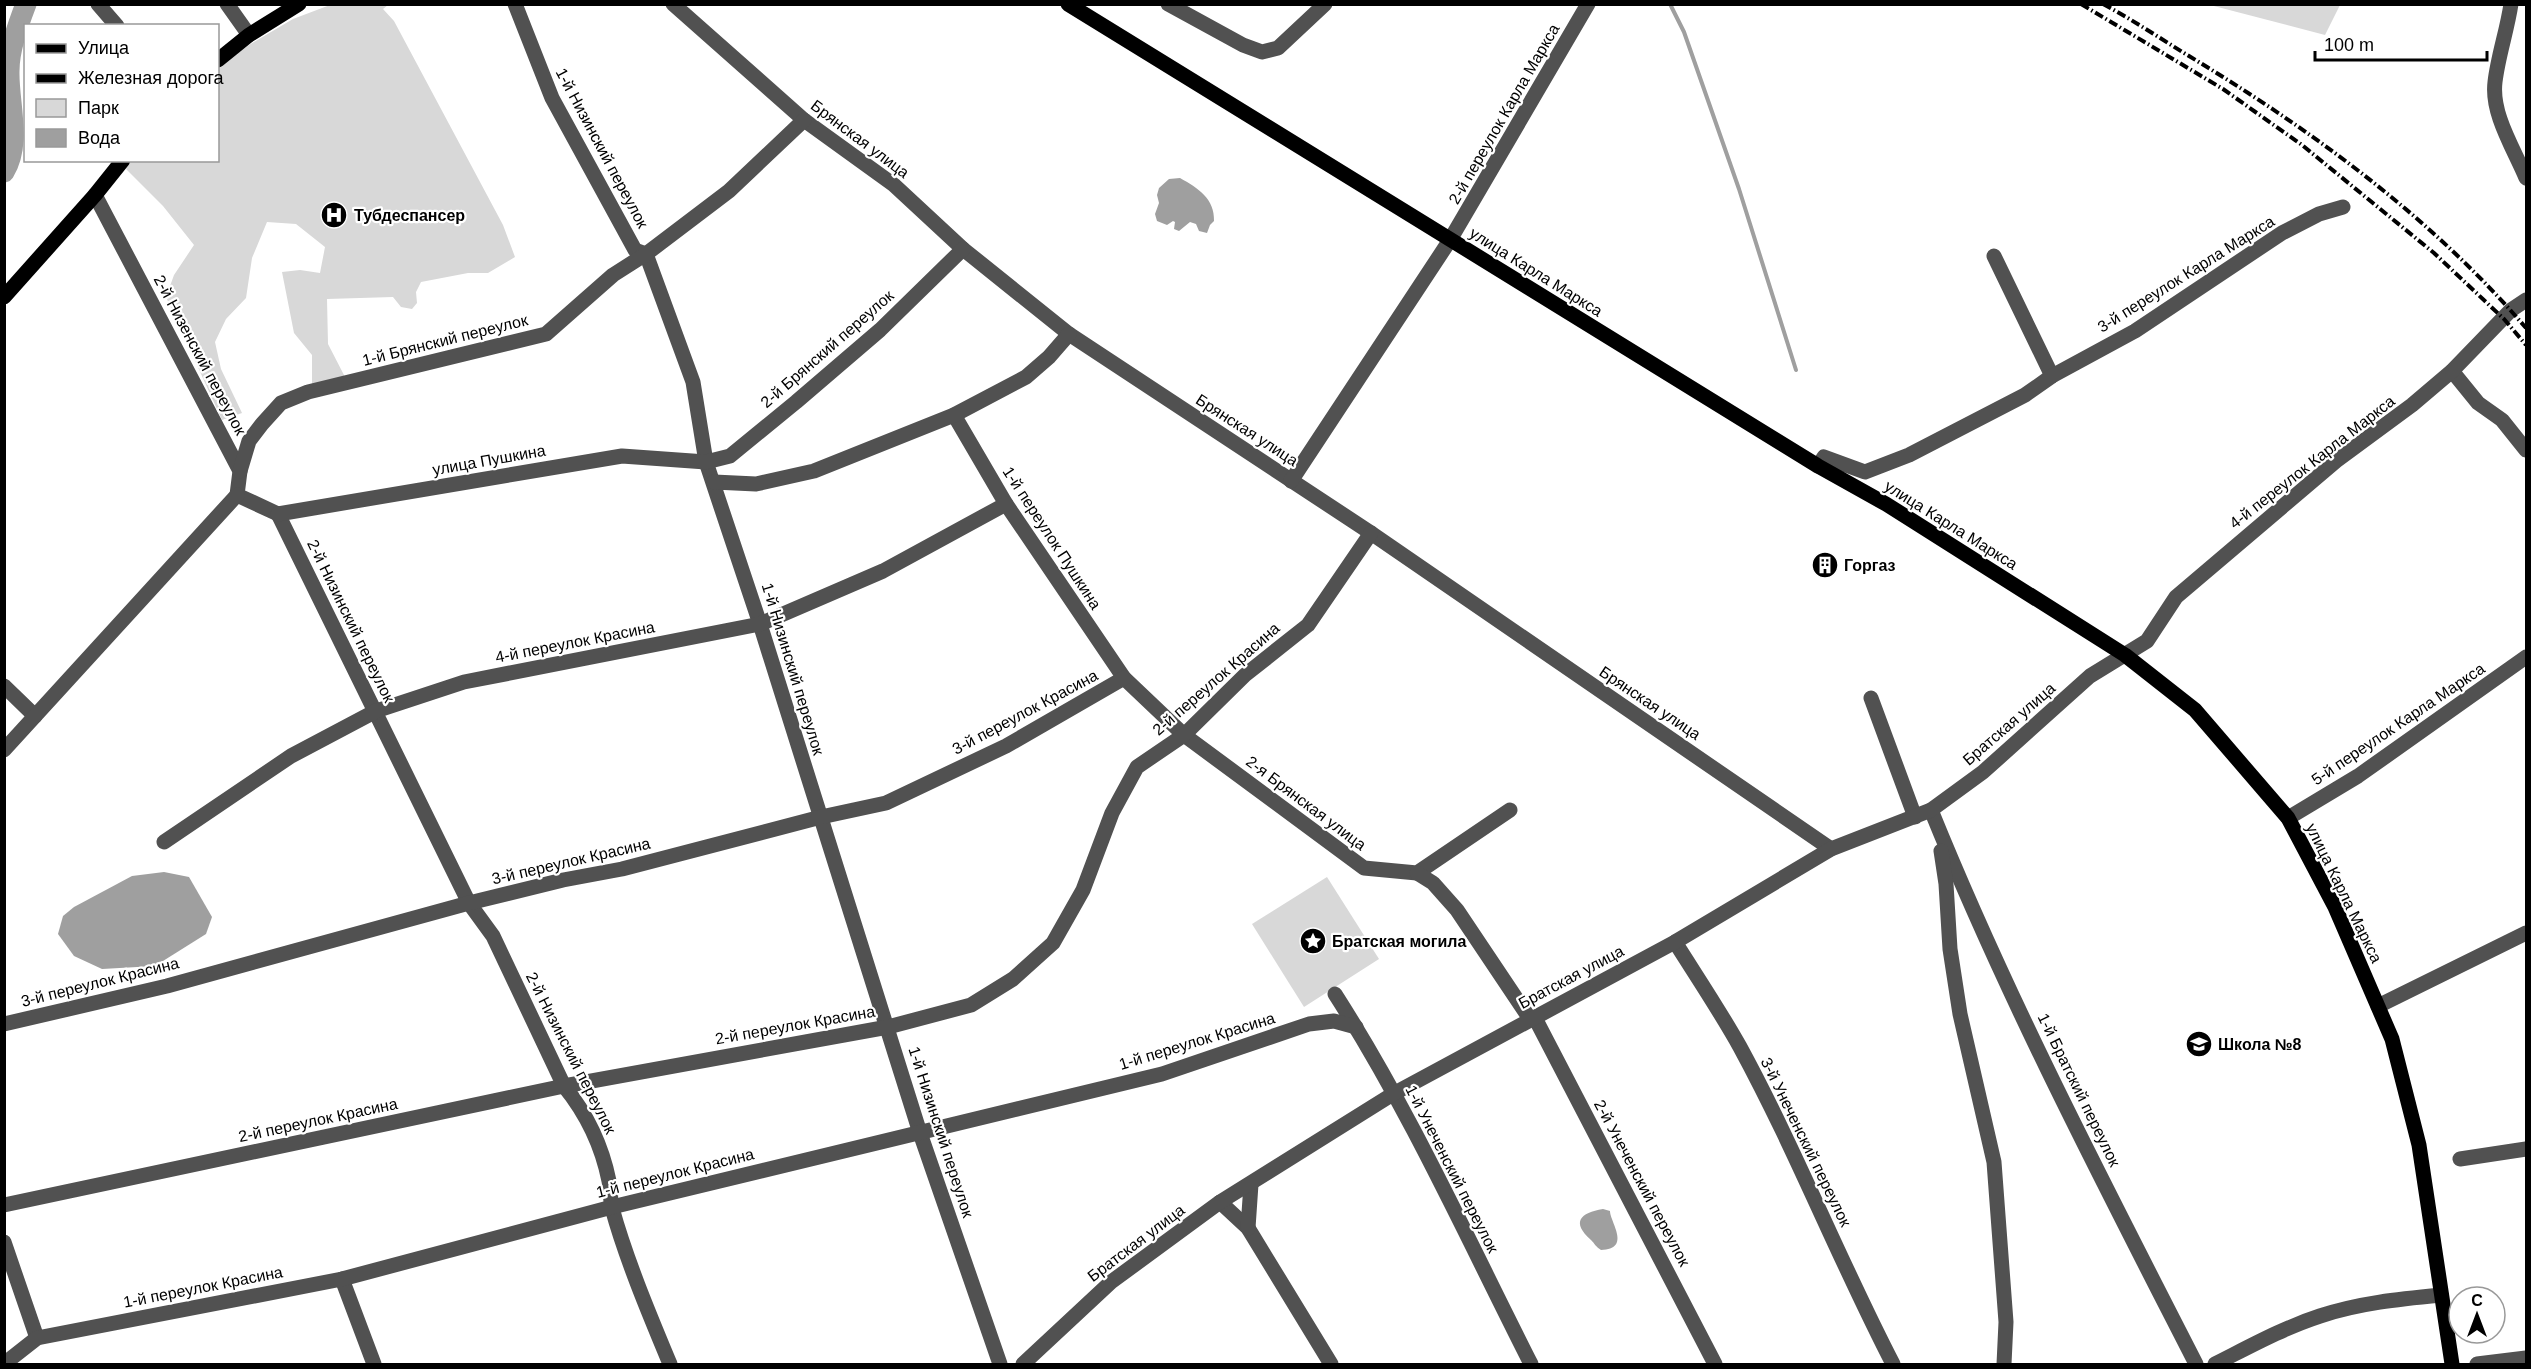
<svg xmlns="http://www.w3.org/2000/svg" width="2531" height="1369" font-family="Helvetica,sans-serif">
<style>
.green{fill:#d8d8d8}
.water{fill:#9f9f9f}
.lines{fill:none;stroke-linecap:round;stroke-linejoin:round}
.stream{stroke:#9f9f9f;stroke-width:4}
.river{stroke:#9f9f9f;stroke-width:21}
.minor{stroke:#515151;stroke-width:15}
.major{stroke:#000;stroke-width:15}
.rail{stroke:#000;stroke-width:4;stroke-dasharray:9 3 1.5 3;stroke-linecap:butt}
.labels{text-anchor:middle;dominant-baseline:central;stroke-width:4.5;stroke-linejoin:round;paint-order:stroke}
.street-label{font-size:16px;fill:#000;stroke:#fff}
.poi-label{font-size:16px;font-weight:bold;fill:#000;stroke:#fff;text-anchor:start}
</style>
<rect width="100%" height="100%" fill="#fff"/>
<g class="green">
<polygon points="330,5 388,5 383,9 394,21 503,225 515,257 488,273 468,273 421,282 416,292 417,303 412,309 401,307 393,297 327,299 328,344 345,377 312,389 312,355 294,333 282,272 300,270 320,273 325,247 296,224 267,222 252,258 246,298 226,319 215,342 221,369 242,413 222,420 166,297 174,275 194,245 163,206 126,169 131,161 218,160 218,67 249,45 293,19"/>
<polygon points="2210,5 2340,5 2325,35"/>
<polygon points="1327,877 1379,959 1304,1007 1252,924"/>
</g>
<g class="water">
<path d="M1180 178C1198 188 1215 199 1214 221L1210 225 1207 233 1199 231 1196 224 1190 222 1179 231 1174 229 1175 222 1173 221 1167 225 1157 221 1155 214 1159 203 1157 195 1159 188 1169 179Z"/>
<polygon points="164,872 189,877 212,917 206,934 155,966 102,969 74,956 58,934 63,916 74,907 132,876"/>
<path d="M1603 1209 1610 1211C1610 1222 1632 1249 1601 1250 1596 1247 1595 1244 1591 1240 1571 1222 1580 1213 1603 1209Z"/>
</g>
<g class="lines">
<polyline class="stream" points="1670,4 1684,32 1739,189 1796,370"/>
<path class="river" d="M4 172C22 144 8 102 9 71 9 49 18 25 26 4"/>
<g class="minor">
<polyline points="98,4 117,26"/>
<polyline points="227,4 249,35"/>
<polyline points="515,4 552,98 635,250 646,254 693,382 706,462 760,624 920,1133 1000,1364"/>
<polyline points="673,4 804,120 894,185 963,249 1069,334 1371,533 1831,849"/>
<polyline points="1168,4 1243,45 1262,52 1278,48 1325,4"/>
<path d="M2511 4C2507 31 2498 56 2495 82 2491 114 2514 149 2526 178"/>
<polyline points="95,195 240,471 237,495 278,514"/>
<polyline points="1994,256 2052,376"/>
<polyline points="2452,371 2478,403 2502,420 2526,450"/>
<polyline points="954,415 1006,504 1124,678 1184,735 1364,868 1417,873 1510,810"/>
<polyline points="1818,466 1824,457 1865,472 1909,455 2025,395 2052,376 2135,331 2282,233 2319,214 2343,207"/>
<polyline points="240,471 249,441 262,424 281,403 308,392 546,334 613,275 646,254 729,191 804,120"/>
<polyline points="1291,481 1450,240 1588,4"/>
<polyline points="714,482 756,484 814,471 954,415 1026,377 1049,357 1069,334"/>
<path d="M278 514 469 903 493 936 564 1086C586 1113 602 1146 609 1181 611 1190 610 1200 612 1208 626 1259 650 1316 670 1364"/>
<polyline points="278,514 622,456 706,462 730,456 796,402 880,330 963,249"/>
<polyline points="4,686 35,716"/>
<polyline points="1871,698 1915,817"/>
<polyline points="4,750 237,495"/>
<path d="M1931 810C2008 1000 2103 1182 2196 1364"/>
<polyline points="2288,818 2358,776 2526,657"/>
<polyline points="164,842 291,756 376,711 464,682 760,624 883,571 1006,504"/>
<polyline points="1941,851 1946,884 1950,949 1960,1014 1994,1162 2006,1322 2004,1364"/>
<polyline points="1417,873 1433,883 1457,910 1530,1019"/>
<path d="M1675 942C1697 977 1720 1011 1740 1047 1796 1150 1839 1260 1893 1364"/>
<path d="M1335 994C1410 1111 1468 1240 1531 1364"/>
<polyline points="2378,1006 2526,933"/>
<polyline points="1535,1018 1715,1364"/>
<polyline points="4,1024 167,986 469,903 563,880 622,869 821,817 886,803 1006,746 1124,678"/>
<polyline points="2460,1159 2526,1149"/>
<polyline points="1220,1202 1248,1228 1331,1364"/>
<polyline points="4,1205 564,1086 888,1027 971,1005 1013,979 1053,943 1083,890 1112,813 1137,767 1184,735 1245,675 1308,625 1371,533"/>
<polyline points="1248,1228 1251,1184"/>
<polyline points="4,1242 37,1338"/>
<polyline points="342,1279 374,1364"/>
<polyline points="4,1364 37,1338 342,1279 612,1207 1162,1074 1309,1024 1334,1021 1356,1027"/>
<polyline points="1023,1364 1111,1282 1220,1202 1393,1094 1675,942 1831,849 1931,810 1983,772 2090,676 2147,641 2176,597 2336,461 2412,405 2452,371 2511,310 2526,300"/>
<path d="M2215 1364C2249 1347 2283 1328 2320 1316 2359 1303 2400 1299 2441 1295"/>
<polyline points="2477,1364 2526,1358"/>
</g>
<g class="major">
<polyline points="1068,4 1818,466 1886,504 2125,655 2195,710 2288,818 2335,907 2392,1039 2419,1145 2452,1364"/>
<polyline points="218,60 249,35 299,4"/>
<polyline points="4,297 95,195 123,160"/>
</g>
<g class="rail">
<polyline points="2081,4 2223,89 2302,145 2434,253 2504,319 2526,345"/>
<path d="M2103 4C2133 20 2161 39 2189 56 2313 131 2432 218 2526 328"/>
</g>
</g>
<defs>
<symbol id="hospital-disc" viewBox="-11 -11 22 22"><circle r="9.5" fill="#000" stroke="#fff"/><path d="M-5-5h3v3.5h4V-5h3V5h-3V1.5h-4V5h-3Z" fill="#fff"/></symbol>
<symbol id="building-disc" viewBox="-11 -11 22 22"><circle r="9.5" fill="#000" stroke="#fff"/><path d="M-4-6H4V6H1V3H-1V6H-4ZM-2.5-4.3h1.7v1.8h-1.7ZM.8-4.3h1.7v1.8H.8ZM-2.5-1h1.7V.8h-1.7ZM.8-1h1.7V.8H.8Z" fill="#fff"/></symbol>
<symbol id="sight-disc" viewBox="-11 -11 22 22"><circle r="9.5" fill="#000" stroke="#fff"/><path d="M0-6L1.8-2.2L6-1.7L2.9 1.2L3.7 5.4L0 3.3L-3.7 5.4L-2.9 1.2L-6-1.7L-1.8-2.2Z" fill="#fff"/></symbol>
<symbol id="school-disc" viewBox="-11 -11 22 22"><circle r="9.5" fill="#000" stroke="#fff"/><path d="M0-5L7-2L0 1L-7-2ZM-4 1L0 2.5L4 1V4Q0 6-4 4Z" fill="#fff"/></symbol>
</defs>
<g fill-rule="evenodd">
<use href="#hospital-disc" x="319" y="200" width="30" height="30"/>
<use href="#building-disc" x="1810" y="550" width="30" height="30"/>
<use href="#sight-disc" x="1298" y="926" width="30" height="30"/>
<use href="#school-disc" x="2184" y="1029" width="30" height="30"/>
</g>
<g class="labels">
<g class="street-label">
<text transform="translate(1504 114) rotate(-60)">2-й переулок Карла Маркса</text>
<text transform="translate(860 139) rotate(37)">Брянская улица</text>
<text transform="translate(602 148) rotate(62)">1-й Низинский переулок</text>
<text transform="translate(1536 272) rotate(32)">улица Карла Маркса</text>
<text transform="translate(2186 274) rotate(-32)">3-й переулок Карла Маркса</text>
<text transform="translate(445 340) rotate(-14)">1-й Брянский переулок</text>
<text transform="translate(827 349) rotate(-41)">2-й Брянский переулок</text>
<text transform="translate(200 355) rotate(62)">2-й Низенский переулок</text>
<text transform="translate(1247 430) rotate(33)">Брянская улица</text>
<text transform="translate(489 460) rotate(-10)">улица Пушкина</text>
<text transform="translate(2312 462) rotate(-38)">4-й переулок Карла Маркса</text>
<text transform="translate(1951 525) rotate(32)">улица Карла Маркса</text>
<text transform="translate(1052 538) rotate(57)">1-й переулок Пушкина</text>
<text transform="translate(351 621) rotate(64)">2-й Низинский переулок</text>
<text transform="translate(575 642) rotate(-11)">4-й переулок Красина</text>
<text transform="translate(793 669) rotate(73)">1-й Низинский переулок</text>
<text transform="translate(1216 679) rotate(-41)">2-й переулок Красина</text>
<text transform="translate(1650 703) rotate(34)">Брянская улица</text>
<text transform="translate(1025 712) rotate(-28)">3-й переулок Красина</text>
<text transform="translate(2009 724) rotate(-41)">Братская улица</text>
<text transform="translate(2398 724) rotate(-34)">5-й переулок Карла Маркса</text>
<text transform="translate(1306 803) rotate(37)">2-я Брянская улица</text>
<text transform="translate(571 861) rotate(-13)">3-й переулок Красина</text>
<text transform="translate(2344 893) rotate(64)">улица Карла Маркса</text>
<text transform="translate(1571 977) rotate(-28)">Братская улица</text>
<text transform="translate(100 982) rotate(-14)">3-й переулок Красина</text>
<text transform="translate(795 1025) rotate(-10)">2-й переулок Красина</text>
<text transform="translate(1197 1041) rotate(-17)">1-й переулок Красина</text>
<text transform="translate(571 1053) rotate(63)">2-й Низинский переулок</text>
<text transform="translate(2079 1090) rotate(64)">1-й Братский переулок</text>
<text transform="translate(318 1120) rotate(-12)">2-й переулок Красина</text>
<text transform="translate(941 1132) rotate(72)">1-й Низинский переулок</text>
<text transform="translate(1806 1142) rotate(64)">3-й Унеченский переулок</text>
<text transform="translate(1452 1169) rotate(63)">1-й Унеченский переулок</text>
<text transform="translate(675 1173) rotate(-14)">1-й переулок Красина</text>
<text transform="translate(1642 1183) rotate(62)">2-й Унеченский переулок</text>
<text transform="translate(1136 1243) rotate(-37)">Братская улица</text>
<text transform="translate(203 1287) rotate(-11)">1-й переулок Красина</text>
</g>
<g class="poi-label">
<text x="354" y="215">Тубдеспансер</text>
<text x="1844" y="565">Горгаз</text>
<text x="1332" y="941">Братская могила</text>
<text x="2218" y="1044">Школа №8</text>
</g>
</g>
<rect width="2531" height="1369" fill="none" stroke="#000000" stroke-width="12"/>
<rect x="24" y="24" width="195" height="138" fill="#ffffff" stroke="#999999" stroke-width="1.5"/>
<rect x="36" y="44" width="30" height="9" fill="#000000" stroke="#999999" stroke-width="1.5"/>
<text x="78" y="54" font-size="18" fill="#000000">Улица</text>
<rect x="36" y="74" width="30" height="9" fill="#000000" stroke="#999999" stroke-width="1.5"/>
<text x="78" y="84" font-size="18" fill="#000000">Железная дорога</text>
<rect x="36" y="99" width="30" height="18" fill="#d8d8d8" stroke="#999999" stroke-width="1.5"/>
<text x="78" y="114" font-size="18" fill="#000000">Парк</text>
<rect x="36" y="129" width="30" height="18" fill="#9f9f9f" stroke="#999999" stroke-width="1.5"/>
<text x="78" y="144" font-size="18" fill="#000000">Вода</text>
<g transform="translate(2477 1315)"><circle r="28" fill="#ffffff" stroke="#999999" stroke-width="1.5"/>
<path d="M0-4.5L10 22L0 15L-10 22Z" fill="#000000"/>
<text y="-9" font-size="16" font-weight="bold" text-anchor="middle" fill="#000000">С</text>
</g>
<path d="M2315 51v9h172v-9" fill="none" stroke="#000000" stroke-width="3"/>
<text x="2324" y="51" font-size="18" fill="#000000" stroke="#ffffff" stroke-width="4.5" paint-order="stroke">100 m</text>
</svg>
